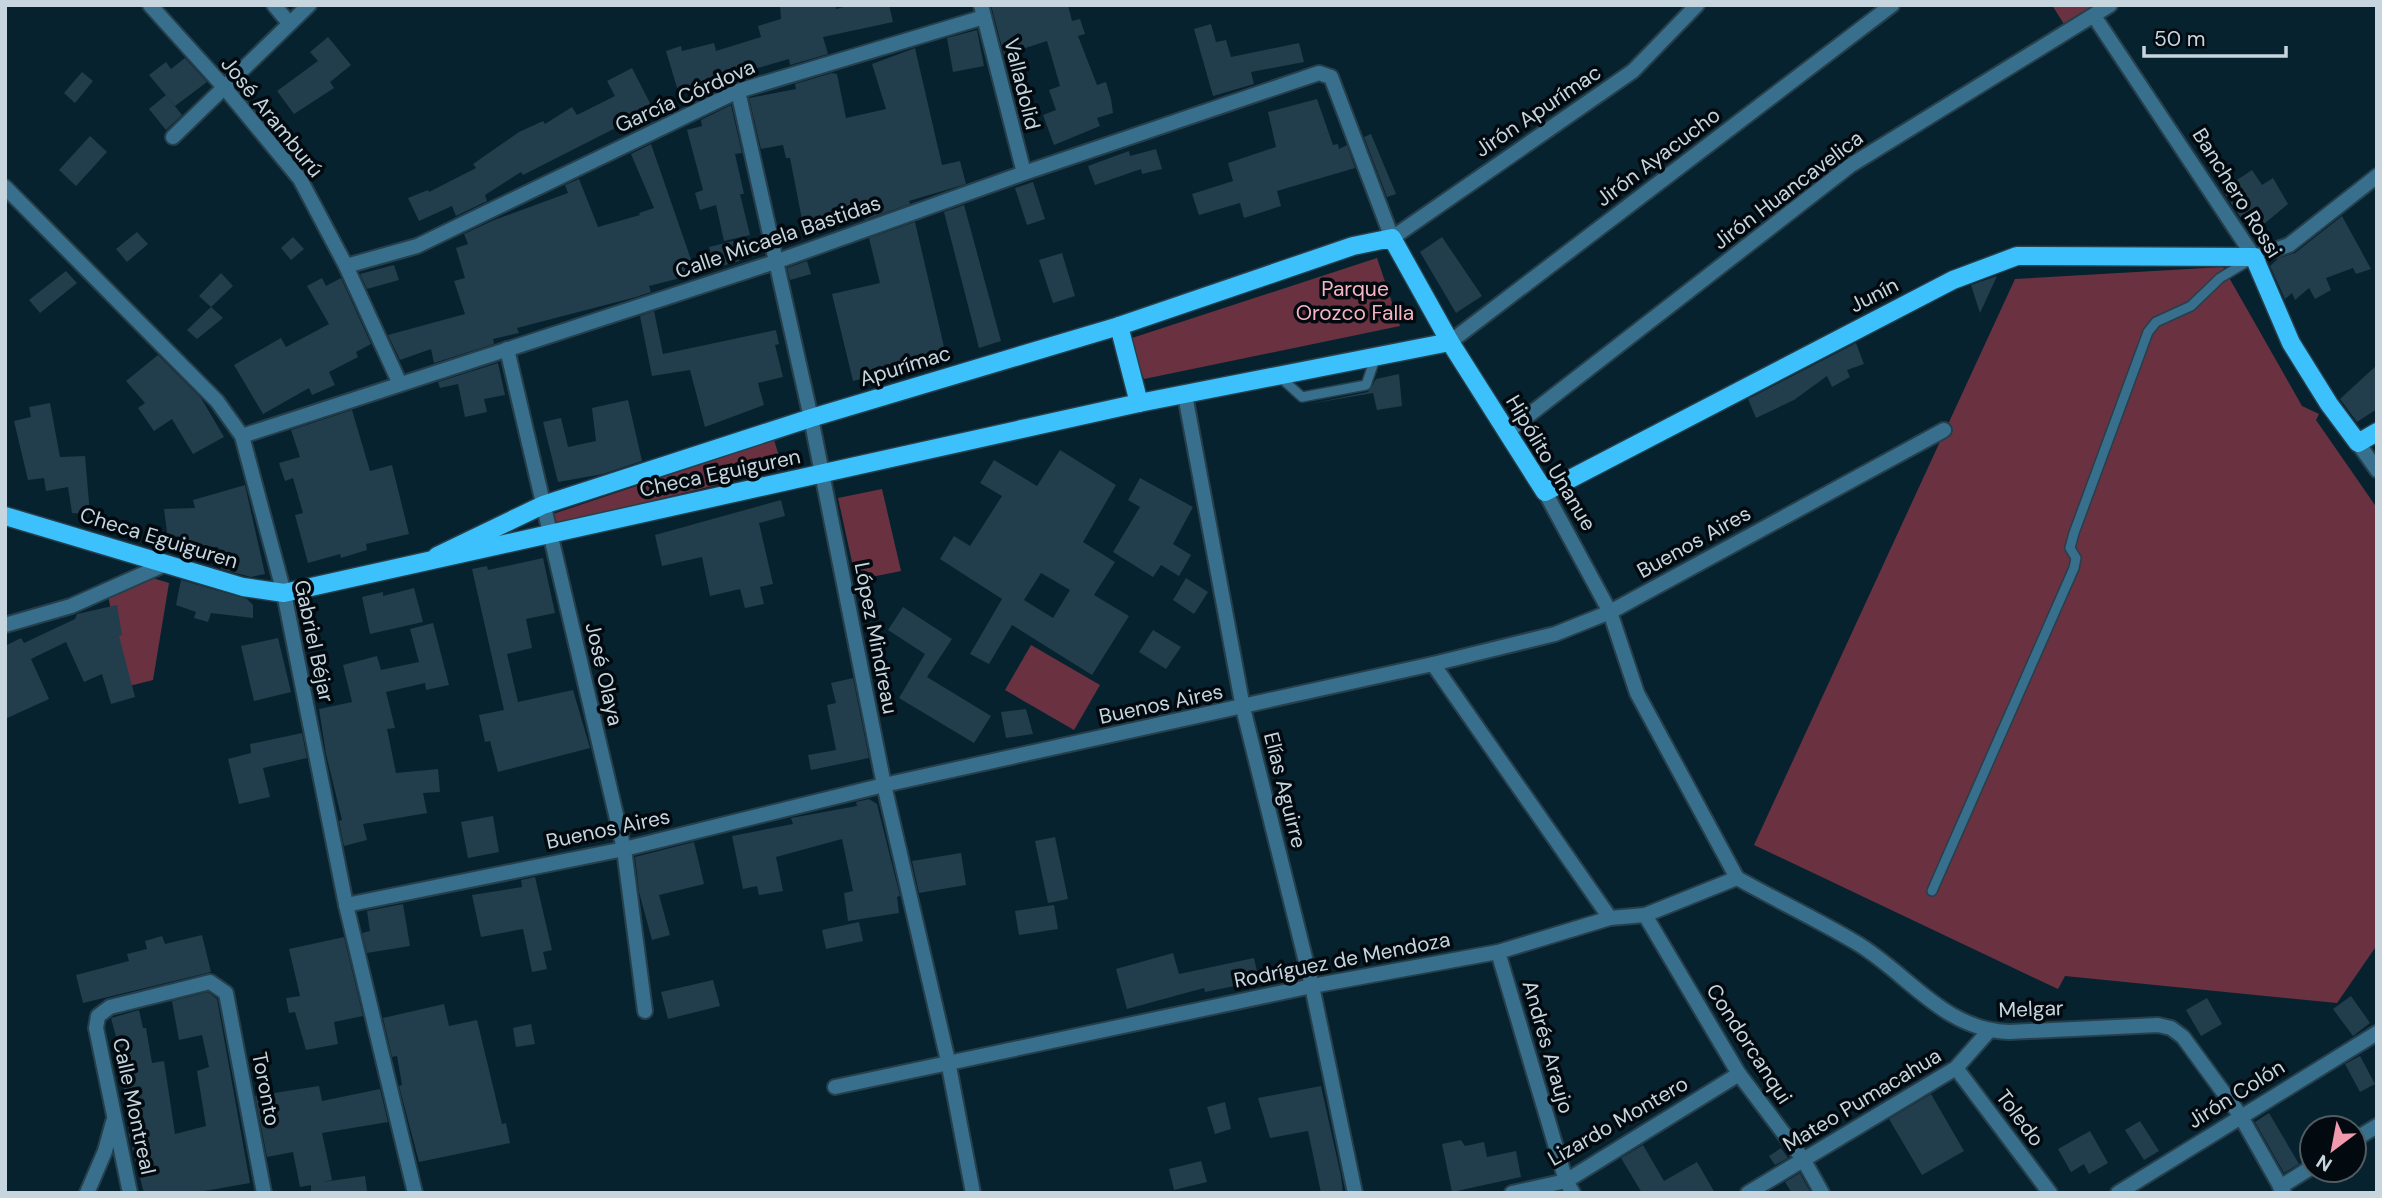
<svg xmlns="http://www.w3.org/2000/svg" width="2382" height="1198" font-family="'DM Sans',sans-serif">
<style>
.green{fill:#6a3240}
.building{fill:#223d4b;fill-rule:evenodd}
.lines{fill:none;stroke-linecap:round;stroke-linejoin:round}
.lane-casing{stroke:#263f4b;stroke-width:12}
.street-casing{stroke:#263f4b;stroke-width:18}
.primary-casing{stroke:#263f4b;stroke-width:21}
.lane{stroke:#376f8c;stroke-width:9}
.street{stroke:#376f8c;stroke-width:14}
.primary{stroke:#3cc1fc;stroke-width:18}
.labels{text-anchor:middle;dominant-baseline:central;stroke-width:7;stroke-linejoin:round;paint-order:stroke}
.street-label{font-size:21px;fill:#c7d6de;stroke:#020a10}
.park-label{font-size:21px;fill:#f8b4c1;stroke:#020a10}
</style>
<rect width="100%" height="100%" fill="#07222f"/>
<g class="green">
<polygon points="2052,5 2094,5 2064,24"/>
<polygon points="1377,258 1400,326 1144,379 1129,339"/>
<polygon points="2223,267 2302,406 2319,414 2316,420 2377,508 2377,945 2337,1003 2065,976 2058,989 1754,845 2015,279"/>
<polygon points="774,440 783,469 556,524 553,514"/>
<polygon points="882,489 901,571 856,580 838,498"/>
<polygon points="146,576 169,583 153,680 125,687 108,595"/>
<polygon points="1031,645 1100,685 1074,730 1005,690"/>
</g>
<g class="building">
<polygon points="780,5 835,5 836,9 851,5 889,5 893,22 823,37 828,54 790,65 789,59 678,91 666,51 681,46 682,51 714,43 716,51 761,37 758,26 781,19"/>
<polygon points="991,5 1068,5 1072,21 1080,19 1085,34 1078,36 1097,85 1106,82 1111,99 1113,113 1097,118 1100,126 1054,145 1043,115 1056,110 1049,90 1060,86 1047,41 1004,55"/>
<polygon points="1211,24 1216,42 1226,40 1231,57 1299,43 1304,62 1251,72 1254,84 1213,96 1194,29"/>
<polygon points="977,30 984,66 953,72 947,38"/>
<polygon points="328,37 351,65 330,82 334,88 294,114 277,91 318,61 310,52"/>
<polygon points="915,48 942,165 960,161 966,184 909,201 910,204 865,220 864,217 823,227 805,235 790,158 786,158 783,145 761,149 749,98 796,89 795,84 832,73 837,74 846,118 886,109 872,64"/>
<polygon points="185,58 207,82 175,106 149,75 166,62 171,69"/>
<polygon points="632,68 653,109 523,175 521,172 485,195 487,201 456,216 452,206 419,221 408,198 428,190 429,192 476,168 473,164 519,132 543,121 545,124 572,107 577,115 615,96 607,81"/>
<polygon points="82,72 93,81 75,103 64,93"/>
<polygon points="166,95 182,115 166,130 149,109"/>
<polygon points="1317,99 1333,145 1338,144 1339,149 1347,145 1355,168 1277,191 1281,206 1244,218 1240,203 1199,215 1192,194 1233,181 1228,163 1276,147 1268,112"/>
<polygon points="731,105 742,153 735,154 744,194 740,194 750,235 724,241 716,205 700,210 695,193 703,190 687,130 702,126 701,120"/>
<polygon points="1371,134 1396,194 1387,197 1364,137"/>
<polygon points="90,136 107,152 76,186 59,170"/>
<polygon points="651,144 696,274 649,286 651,292 636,297 517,328 519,333 493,339 494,344 434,363 431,349 400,360 388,335 465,314 454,281 465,278 456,248 468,244 464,234 494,220 568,193 565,185 579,179 598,227 640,215 639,213 654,208 631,154"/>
<polygon points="1156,149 1162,169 1142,174 1141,169 1095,185 1088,166 1129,151 1130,156"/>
<polygon points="2252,170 2262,185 2273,178 2288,204 2252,234 2222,190"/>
<polygon points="1033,182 1045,219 1027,225 1015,188"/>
<polygon points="964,205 1001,341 979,348 944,212"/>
<polygon points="2342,216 2371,269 2356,274 2353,268 2326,278 2331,290 2315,299 2309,288 2295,300 2292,293 2285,299 2270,266 2279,258 2295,253"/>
<polygon points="915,222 948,364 903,373 902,369 853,381 832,294 880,283 869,238"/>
<polygon points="137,232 148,244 127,262 116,249"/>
<polygon points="293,237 304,249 291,260 281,248"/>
<polygon points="1442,237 1482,296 1456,313 1420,252"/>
<polygon points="733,241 739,261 715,268 709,247"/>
<polygon points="1062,253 1075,296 1053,303 1039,260"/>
<polygon points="807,261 811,274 790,280 787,268"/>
<polygon points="394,265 399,280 367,289 360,274"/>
<polygon points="66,271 77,283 40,313 29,300"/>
<polygon points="221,273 233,286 211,307 199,296"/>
<polygon points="1997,276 1980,313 1971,285"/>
<polygon points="322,278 326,286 341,278 371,344 356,352 358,357 329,372 335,385 312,395 309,388 263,414 234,365 281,338 286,347 329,324 307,286"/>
<polygon points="211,307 223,318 197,339 187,330"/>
<polygon points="654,311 663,354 776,330 779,344 775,345 783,377 758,383 764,405 705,427 690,370 652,376 640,316"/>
<polygon points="1856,343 1864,364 1847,370 1850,377 1832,387 1827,376 1794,400 1756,418 1748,399"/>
<polygon points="158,355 201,398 224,437 193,454 172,419 154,431 138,408 145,403 126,381"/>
<polygon points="498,363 505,395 484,399 487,412 465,417 458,384 440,388 438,382"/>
<polygon points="2377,365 2377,409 2357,422 2340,399"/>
<polygon points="1399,374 1402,406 1377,410 1373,393 1309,404 1368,392 1376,379"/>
<polygon points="628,400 642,461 603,474 558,482 543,422 561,418 568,447 596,441 592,408"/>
<polygon points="50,403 60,457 85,456 90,514 72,513 68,487 46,491 44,478 28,480 14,421 31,417 29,407"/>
<polygon points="352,410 370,471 392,465 409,534 366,544 367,550 341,558 340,554 308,563 295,515 303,513 293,478 285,481 279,463 300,457 291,430"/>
<path d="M1060 450 1116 485 1083 542 1115 562 1094 595 1129 616 1092 675 1012 625 989 664 970 654 1002 599 940 559 954 536 970 546 1002 496 980 483 994 460 1037 486ZM1041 573 1070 590 1053 618 1024 600Z"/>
<polygon points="1140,478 1193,507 1173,544 1191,555 1179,576 1161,565 1153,577 1113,552 1140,507 1128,500"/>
<polygon points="245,485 265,574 251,577 221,569 218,547 169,548 164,509 195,508 193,500"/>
<polygon points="781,500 785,516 759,523 773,584 760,587 764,604 745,608 740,589 710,596 702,557 662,566 655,535"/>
<polygon points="543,558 555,613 526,619 532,648 507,654 518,702 573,690 590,748 498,772 490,741 485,742 479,715 504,710 472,569 487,566 488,570"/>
<polygon points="1186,578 1208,592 1194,614 1173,600"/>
<polygon points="181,580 247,599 253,605 253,618 211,613 208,622 194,618 196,612 176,605"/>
<polygon points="414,588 423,622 370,634 362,597 383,592 383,596"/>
<polygon points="117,605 122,635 119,636 135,697 111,704 102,674 84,682 66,642 31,659 49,699 5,719 5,646 21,638 24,643 75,619 77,614"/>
<polygon points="903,607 952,639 927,677 991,716 974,743 899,698 925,654 888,630"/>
<polygon points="433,623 449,685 426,690 425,683 386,692 395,728 387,729 396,773 438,769 440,792 423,793 427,813 363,824 367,840 344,846 339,821 342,820 326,754 319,709 352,702 343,665 377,656 381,670 419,662 410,629"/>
<polygon points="1153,630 1181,647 1166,669 1139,652"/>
<polygon points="278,638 291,692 254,701 241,646"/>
<polygon points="853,678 869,758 811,770 808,755 836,750 827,705 836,703 831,683"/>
<polygon points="1026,709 1033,734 1006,738 1001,712"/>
<polygon points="302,733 307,758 263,768 270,797 239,804 228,759 251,753 250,744"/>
<polygon points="869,799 877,804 900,896 897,897 899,913 848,921 844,893 853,891 842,839 776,857 783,891 759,895 757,886 743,889 732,836 793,824 791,818 857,806 856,802"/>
<polygon points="493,816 499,852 468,858 461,822"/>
<polygon points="1055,837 1068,899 1048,903 1035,841"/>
<polygon points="694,842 704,884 659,895 670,935 652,940 639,892 635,857"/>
<polygon points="961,853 966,885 919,893 912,861"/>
<polygon points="535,877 552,950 543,952 547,969 532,972 523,929 481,937 472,895 522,887 521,880"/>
<polygon points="403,904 410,946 367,953 362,933 370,931 367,911"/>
<polygon points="1054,905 1058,929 1019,935 1015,911"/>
<polygon points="859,922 863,941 826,949 822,930"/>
<polygon points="202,935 211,972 83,1003 76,975 129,961 127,954 147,949 145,941 162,936 165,944"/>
<polygon points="344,937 363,1016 334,1022 338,1044 306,1050 295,1012 289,1013 286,998 300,996 289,949"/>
<polygon points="1173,953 1179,974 1254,958 1259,981 1205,992 1204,988 1127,1009 1116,969"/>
<polygon points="713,980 720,1006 668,1019 661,992"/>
<polygon points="208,992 217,999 250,1183 193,1193 144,1193 129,1136 120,1052 111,1018 139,1010 143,1028 146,1028 152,1063 164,1061 175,1134 206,1126 197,1071 209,1067 202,1035 179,1040 172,1001"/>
<polygon points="2351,996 2370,1023 2353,1036 2333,1009"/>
<polygon points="2207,998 2222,1024 2201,1036 2186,1010"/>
<polygon points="444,1004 449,1026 477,1020 502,1124 506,1123 510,1143 419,1162 399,1086 402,1085 397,1056 392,1057 383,1018"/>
<polygon points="531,1024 535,1044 516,1047 513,1028"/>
<polygon points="2360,1056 2375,1084 2360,1092 2345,1064"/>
<polygon points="319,1086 322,1101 380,1089 388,1122 322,1133 332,1180 323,1182 365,1176 367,1191 311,1193 311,1185 300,1187 293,1152 267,1157 255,1096"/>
<polygon points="1321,1086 1341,1176 1343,1193 1321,1193 1308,1131 1270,1138 1258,1098"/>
<polygon points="1931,1094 1964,1151 1922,1175 1889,1119"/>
<polygon points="1225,1102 1231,1129 1215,1134 1207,1107"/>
<polygon points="2269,1113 2299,1164 2284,1173 2255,1122"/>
<polygon points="2140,1121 2159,1151 2144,1160 2125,1130"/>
<polygon points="2090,1131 2108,1163 2089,1174 2084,1164 2071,1172 2058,1149"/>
<polygon points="1461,1140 1465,1146 1484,1142 1487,1157 1516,1151 1521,1177 1452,1192 1442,1144"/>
<polygon points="1643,1145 1664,1181 1697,1162 1715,1193 1642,1193 1621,1158"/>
<polygon points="1781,1148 1788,1158 1775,1165 1769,1156"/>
<polygon points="1201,1161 1207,1182 1174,1190 1169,1169"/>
<polygon points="1800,1173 1803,1179 1811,1193 1792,1193 1785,1182"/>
</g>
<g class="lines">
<defs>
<g id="lane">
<polyline points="1280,377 1302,397 1366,385 1376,356"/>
<polyline points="1932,891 2074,568 2076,558 2070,548 2074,533 2148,332 2156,322 2191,306 2220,278 2250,260"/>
</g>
<g id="street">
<polyline points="150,5 224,87 300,179 346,266 400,384"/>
<polyline points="274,5 289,23"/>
<polyline points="981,5 1024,173"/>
<polyline points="2094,16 2254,257 2289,245 2377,176"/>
<polyline points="738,91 811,418 884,785 948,1061 973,1193"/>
<polyline points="173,137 309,5"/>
<polyline points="5,187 217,401 242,436 284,593 346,905 415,1193"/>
<polyline points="346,266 417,246 738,91 984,17"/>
<polyline points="1450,342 1892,5"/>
<polyline points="507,349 624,849 645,1011"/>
<polyline points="1185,395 1243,708 1312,986 1355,1193"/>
<polyline points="1507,432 1851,165 2110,5"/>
<polyline points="242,436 775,262 1024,173 1319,73 1331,77 1392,238 1633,71 1697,5"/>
<polyline points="2358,443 2377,470"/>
<polyline points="1545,492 1610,612 1637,693 1737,878"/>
<polyline points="5,625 71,606 168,563"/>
<polyline points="1433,664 1610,918"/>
<path d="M1737 878C1776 900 1816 919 1855 942 1908 973 1943 1030 2009 1032L2158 1025 2171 1028 2183 1037 2240 1115 2284 1193"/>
<polyline points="346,905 624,849 884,785 1433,664 1555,634 1610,612 1944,430"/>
<polyline points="1645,915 1739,1074 1803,1159 1822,1193"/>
<polyline points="1498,952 1566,1181 1573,1193"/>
<polyline points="1956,1068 2050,1193"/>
<polyline points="835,1087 1312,986 1498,952 1610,918 1645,915 1737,878"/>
<polyline points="2354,1140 2377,1126"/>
<polyline points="2280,1187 2312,1167"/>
<polyline points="87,1193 105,1151 113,1122"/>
<polyline points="130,1193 96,1028 98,1016 110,1007 210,982 226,993 264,1193"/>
<polyline points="1512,1193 1566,1181 1739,1074"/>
<polyline points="1748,1193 1956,1068 1988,1032"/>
<polyline points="2118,1193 2377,1033"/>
</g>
<g id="primary">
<polyline points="1119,326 1139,403"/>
<polyline points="5,516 243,587 284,593 1139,403 1450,342"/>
<polyline points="437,556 543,505 811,418 1119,326 1353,246 1392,238 1450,342 1545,492 1953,280 2017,256 2254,257 2291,343 2329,404 2358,443 2377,432"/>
</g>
</defs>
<use href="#lane" class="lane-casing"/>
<use href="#street" class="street-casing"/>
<use href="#primary" class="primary-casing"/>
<use href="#lane" class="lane"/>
<use href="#street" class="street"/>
<use href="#primary" class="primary"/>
</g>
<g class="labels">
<g class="street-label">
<text transform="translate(1022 84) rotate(76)">Valladolid</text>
<text transform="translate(685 96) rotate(-24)">García Córdova</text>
<text transform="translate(1538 111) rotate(-34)">Jirón Apurímac</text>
<text transform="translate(272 117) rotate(51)">José Aramburú</text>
<text transform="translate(1658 157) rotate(-37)">Jirón Ayacucho</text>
<text transform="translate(1788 190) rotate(-37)">Jirón Huancavelica</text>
<text transform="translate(2237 193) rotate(58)">Banchero Rossi</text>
<text transform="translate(778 237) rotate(-19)">Calle Micaela Bastidas</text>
<text transform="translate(1874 295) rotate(-27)">Junín</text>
<text transform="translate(905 366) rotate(-17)">Apurímac</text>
<text transform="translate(1551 463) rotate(59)">Hipólito Unanue</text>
<text transform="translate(720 473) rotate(-12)">Checa Eguiguren</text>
<text transform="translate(159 538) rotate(17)">Checa Eguiguren</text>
<text transform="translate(1694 542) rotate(-29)">Buenos Aires</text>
<text transform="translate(876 638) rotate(79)">López Mindreau</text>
<text transform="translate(314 641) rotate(78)">Gabriel Béjar</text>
<text transform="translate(604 674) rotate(77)">José Olaya</text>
<text transform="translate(1161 704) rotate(-12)">Buenos Aires</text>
<text transform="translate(1285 790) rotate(76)">Elías Aguirre</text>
<text transform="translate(608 829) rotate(-12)">Buenos Aires</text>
<text transform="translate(1342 960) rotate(-11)">Rodríguez de Mendoza</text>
<text transform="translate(2031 1009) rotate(-2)">Melgar</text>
<text transform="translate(1749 1044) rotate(57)">Condorcanqui</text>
<text transform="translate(1548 1047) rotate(74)">Andrés Araujo</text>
<text transform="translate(266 1089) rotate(79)">Toronto</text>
<text transform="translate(2236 1094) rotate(-32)">Jirón Colón</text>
<text transform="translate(1862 1100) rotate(-31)">Mateo Pumacahua</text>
<text transform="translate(134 1106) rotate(78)">Calle Montreal</text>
<text transform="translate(2020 1118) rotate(53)">Toledo</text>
<text transform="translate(1618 1121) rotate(-30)">Lizardo Montero</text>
</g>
<g class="park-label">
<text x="1355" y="289">Parque<tspan x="1355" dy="24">Orozco Falla</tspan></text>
</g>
</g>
<rect width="2382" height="1198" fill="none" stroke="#c7d6de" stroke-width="14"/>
<g transform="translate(2333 1149) rotate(212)"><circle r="33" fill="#020a10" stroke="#515c62" stroke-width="2"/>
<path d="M0-5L12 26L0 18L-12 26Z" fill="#f29aad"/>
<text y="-10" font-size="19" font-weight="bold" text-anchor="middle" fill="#c7d6de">N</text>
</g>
<path d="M2144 46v10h142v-10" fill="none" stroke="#c7d6de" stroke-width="3.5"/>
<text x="2154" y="46" font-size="21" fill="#c7d6de" stroke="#020a10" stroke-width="5" paint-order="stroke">50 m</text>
</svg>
